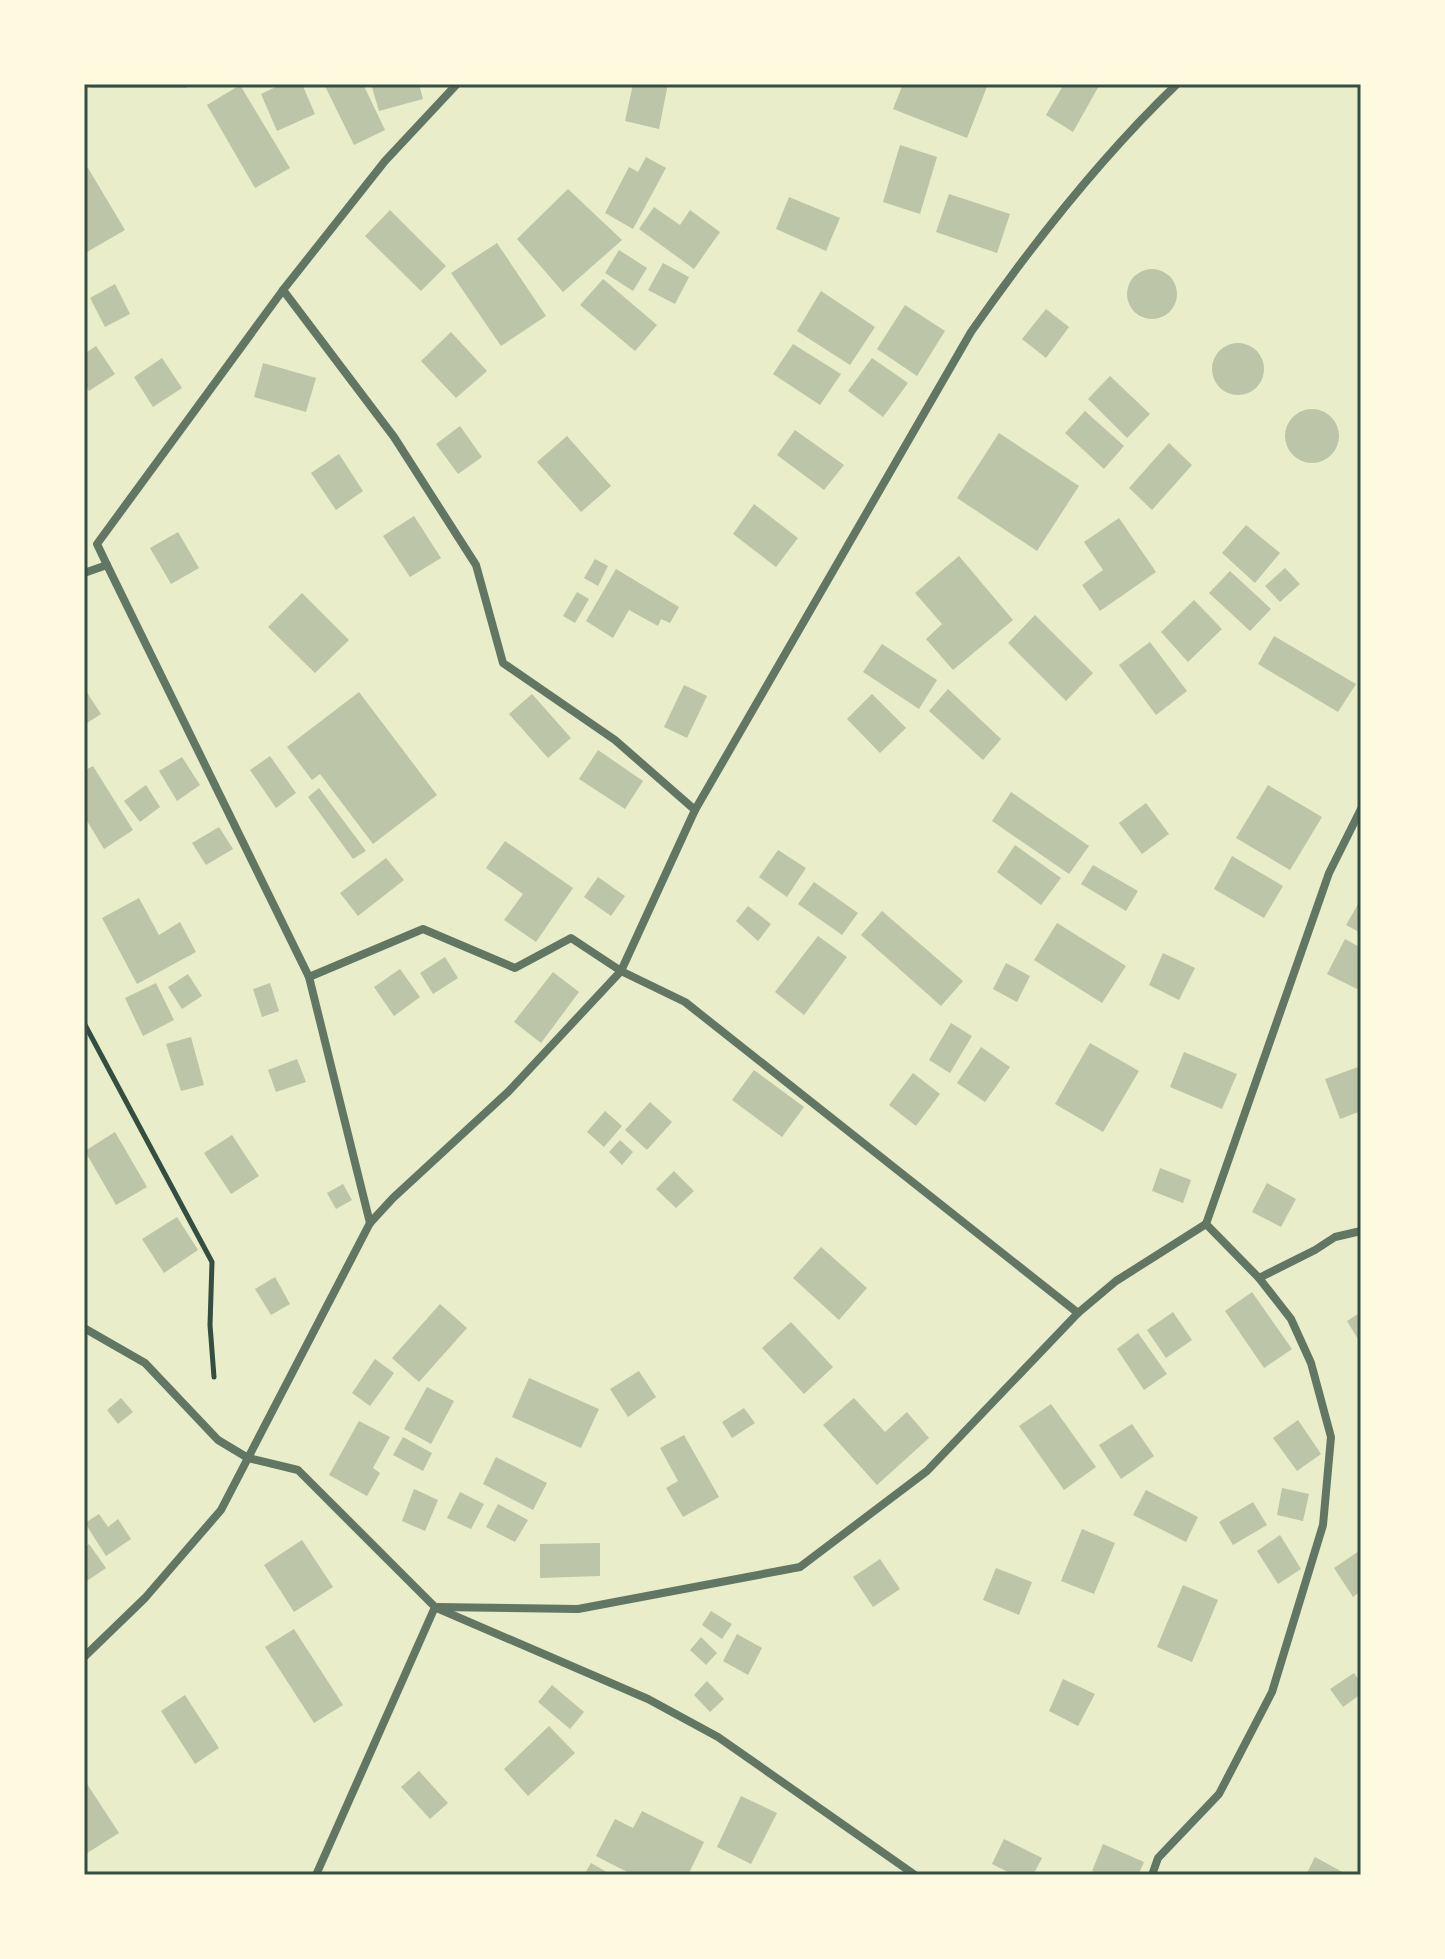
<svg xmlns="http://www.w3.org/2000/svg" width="1445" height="1959" font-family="Jost,sans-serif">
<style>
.building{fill:#bcc5a7}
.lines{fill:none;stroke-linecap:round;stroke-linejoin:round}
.path{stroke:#344e41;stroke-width:5}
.minor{stroke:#617663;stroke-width:8}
.neatline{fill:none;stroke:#344e41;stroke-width:3}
</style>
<rect width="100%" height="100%" fill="#e9edc9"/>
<g class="building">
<rect x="91" y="84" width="96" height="4"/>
<polygon points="282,84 302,84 315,114 277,131 261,94"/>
<polygon points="324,84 363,84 385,130 354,145"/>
<polygon points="371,84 419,84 423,99 379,111"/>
<polygon points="633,84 668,84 659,129 625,121"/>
<polygon points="903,84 988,84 967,138 893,109"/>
<polygon points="1064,84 1100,84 1073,132 1046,115"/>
<polygon points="240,85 290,168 255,188 207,105"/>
<polygon points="900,145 937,157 920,214 883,202"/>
<polygon points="646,157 666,168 633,229 605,213 629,167 638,172"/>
<polygon points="88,168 125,230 87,252 84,247 84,171"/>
<polygon points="568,189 622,240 563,292 517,239"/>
<polygon points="949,194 1010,214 997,253 936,232"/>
<polygon points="789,197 840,218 826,251 776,229"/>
<polygon points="654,207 680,225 690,210 720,232 694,269 639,229"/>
<polygon points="390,210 446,266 421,291 365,236"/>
<polygon points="497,243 546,316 501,346 451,273"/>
<polygon points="619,250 647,268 633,291 605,273"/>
<polygon points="663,263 689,277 675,304 648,290"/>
<circle cx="1152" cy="294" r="25"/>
<polygon points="603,279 657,325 635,351 580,305"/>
<polygon points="115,284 130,314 105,327 90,298"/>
<polygon points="821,291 875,327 850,365 797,331"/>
<polygon points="905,305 945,331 917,376 877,349"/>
<polygon points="1046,309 1069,327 1046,358 1022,339"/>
<polygon points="451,332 487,371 456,398 421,361"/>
<circle cx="1238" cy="369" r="26"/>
<polygon points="793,344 841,374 820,405 773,374"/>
<polygon points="96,346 115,374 89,391 84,383 84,354"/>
<polygon points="162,358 182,388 153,407 134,377"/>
<polygon points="872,358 908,383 883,417 848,391"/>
<polygon points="263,363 316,378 306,412 254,397"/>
<polygon points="1110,376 1150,414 1127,438 1088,399"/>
<circle cx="1312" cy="436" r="27"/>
<polygon points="1085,411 1124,446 1104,469 1065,433"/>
<polygon points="460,426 482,457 458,474 436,444"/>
<polygon points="795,430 844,465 824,490 777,455"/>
<polygon points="999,433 1079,486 1037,551 957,498"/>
<polygon points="567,436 611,486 581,512 537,462"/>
<polygon points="1169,443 1192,465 1152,510 1129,488"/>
<polygon points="339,454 363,491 336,510 311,473"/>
<polygon points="754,504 798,538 776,567 733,534"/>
<polygon points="414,516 441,558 410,577 383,536"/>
<polygon points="1119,518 1156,572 1100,611 1082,585 1103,570 1084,542"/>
<polygon points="1246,525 1280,553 1255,583 1222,553"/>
<polygon points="178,532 199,568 171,584 150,548"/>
<polygon points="959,556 1013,620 953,670 926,639 942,624 915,593"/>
<polygon points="595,559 608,566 598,586 584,578"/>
<polygon points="1285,568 1300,584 1280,602 1265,586"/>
<polygon points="616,569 679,607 670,623 661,619 658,626 629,610 613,638 586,621"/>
<polygon points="1230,571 1271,609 1250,631 1209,593"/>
<polygon points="577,592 589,599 575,623 563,616"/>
<polygon points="302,593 349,640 315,673 268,627"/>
<polygon points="1194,600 1222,629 1188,662 1161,632"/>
<polygon points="1035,615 1093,673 1066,701 1008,643"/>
<polygon points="1274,636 1356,684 1338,712 1258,664"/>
<polygon points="1150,642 1187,691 1156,715 1119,665"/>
<polygon points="882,644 937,680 919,709 863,672"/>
<polygon points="684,685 707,696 687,738 664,727"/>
<polygon points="84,688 101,714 84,725"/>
<polygon points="948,689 1001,739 983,760 929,711"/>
<polygon points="359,692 437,795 373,844 320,774 312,780 287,747"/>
<polygon points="532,694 571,738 548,758 509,714"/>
<polygon points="872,694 906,728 880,753 847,719"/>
<polygon points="598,750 643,781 625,809 579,779"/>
<polygon points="270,756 296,793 276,808 250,770"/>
<polygon points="182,757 200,785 177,801 159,771"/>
<polygon points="93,766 133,830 104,849 84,816 84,771"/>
<polygon points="146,785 160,807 140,822 124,801"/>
<polygon points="1268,785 1322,817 1290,870 1236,838"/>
<polygon points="319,788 366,851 353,859 308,797"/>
<polygon points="1011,792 1089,846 1069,874 992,821"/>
<polygon points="1146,803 1169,834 1142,854 1119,823"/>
<polygon points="219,827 233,849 206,865 192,843"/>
<polygon points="505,841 573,888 536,942 504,920 523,894 486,868"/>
<polygon points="1015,845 1061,878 1041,905 997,872"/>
<polygon points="778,850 806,868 787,897 759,877"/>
<polygon points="1232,856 1283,886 1264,918 1214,889"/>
<polygon points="386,858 404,880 358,916 340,893"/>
<polygon points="1093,865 1138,891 1126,911 1081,884"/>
<polygon points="598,877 625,896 611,916 584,897"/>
<polygon points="814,882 858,913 842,935 798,904"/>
<polygon points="139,898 159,935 180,922 196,952 137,984 102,918"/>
<polygon points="1361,899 1361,933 1346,925"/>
<polygon points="748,906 771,924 758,941 736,921"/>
<polygon points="882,911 963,981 941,1006 861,935"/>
<polygon points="1057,923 1126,966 1102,1003 1034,960"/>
<polygon points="818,936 847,957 804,1015 775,992"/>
<polygon points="1345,939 1361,948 1361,983 1357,989 1327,974"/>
<polygon points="1163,953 1195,968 1179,1000 1149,985"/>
<polygon points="445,957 458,978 433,994 420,973"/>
<polygon points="1006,963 1030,976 1017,1002 993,989"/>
<polygon points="400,969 420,997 394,1016 374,987"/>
<polygon points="553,972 579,992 541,1043 514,1022"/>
<polygon points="188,974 202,996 182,1009 168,987"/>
<polygon points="156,983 174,1020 143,1036 125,998"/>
<polygon points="270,983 279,1011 262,1017 253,989"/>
<polygon points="951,1023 972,1036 950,1073 929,1060"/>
<polygon points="191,1037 204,1085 181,1091 166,1044"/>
<polygon points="1090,1043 1139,1071 1103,1132 1055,1104"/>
<polygon points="981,1047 1010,1067 985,1102 957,1083"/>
<polygon points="1184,1052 1237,1074 1222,1109 1170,1087"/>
<polygon points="297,1059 306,1082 276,1092 268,1070"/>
<polygon points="1361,1066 1361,1111 1340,1119 1325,1079"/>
<polygon points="754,1070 804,1107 782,1137 732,1100"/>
<polygon points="913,1073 940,1094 916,1126 889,1105"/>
<polygon points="650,1102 672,1122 647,1150 625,1130"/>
<polygon points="605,1111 622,1126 604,1147 587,1132"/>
<polygon points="115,1132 147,1187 116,1205 85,1151"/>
<polygon points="232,1135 259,1176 231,1194 204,1153"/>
<polygon points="620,1140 633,1152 622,1165 609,1152"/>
<polygon points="1160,1168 1191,1180 1183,1203 1152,1191"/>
<polygon points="674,1171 694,1191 676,1208 656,1189"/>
<polygon points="1267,1183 1296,1199 1281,1227 1252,1212"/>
<polygon points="343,1184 352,1200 336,1209 327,1193"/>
<polygon points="177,1217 198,1250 164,1273 142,1239"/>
<polygon points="821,1247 867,1288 839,1320 793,1278"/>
<polygon points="275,1277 290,1304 271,1315 255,1289"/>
<polygon points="1252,1292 1292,1349 1264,1368 1225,1311"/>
<polygon points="440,1304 467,1328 419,1382 392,1358"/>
<polygon points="1173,1312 1192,1340 1166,1358 1147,1330"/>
<polygon points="1361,1312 1361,1344 1347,1321"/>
<polygon points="791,1322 833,1367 804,1394 762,1348"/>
<polygon points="1138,1333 1167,1374 1144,1390 1117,1349"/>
<polygon points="375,1359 394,1373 370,1406 352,1393"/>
<polygon points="639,1371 656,1397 628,1417 610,1389"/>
<polygon points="529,1378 599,1409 581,1448 512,1417"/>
<polygon points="427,1387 454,1401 431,1444 404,1429"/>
<polygon points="121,1398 133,1412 118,1424 107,1410"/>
<polygon points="854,1398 885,1432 907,1412 929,1438 877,1485 823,1425"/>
<polygon points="1051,1404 1096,1467 1064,1490 1019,1426"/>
<polygon points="744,1408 755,1423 732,1438 722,1422"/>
<polygon points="1298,1420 1321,1454 1297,1471 1273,1438"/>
<polygon points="359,1421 390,1437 373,1468 380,1473 367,1496 329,1475"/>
<polygon points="1132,1424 1154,1456 1121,1479 1099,1445"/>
<polygon points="684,1435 719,1497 683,1517 666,1488 678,1481 660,1448"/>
<polygon points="403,1437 432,1453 423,1471 393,1455"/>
<polygon points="496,1457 547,1483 533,1510 483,1484"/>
<polygon points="1282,1488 1309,1494 1303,1521 1277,1515"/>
<polygon points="414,1489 438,1500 425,1531 402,1521"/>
<polygon points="1146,1490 1198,1517 1186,1542 1133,1515"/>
<polygon points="460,1492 484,1504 471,1529 447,1518"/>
<polygon points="1253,1502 1267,1525 1233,1545 1219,1522"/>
<polygon points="498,1504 528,1520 515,1542 486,1527"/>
<polygon points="99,1514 108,1527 118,1519 131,1539 106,1556 85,1523"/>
<polygon points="1082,1529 1115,1543 1094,1594 1061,1581"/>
<polygon points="1280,1535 1301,1569 1278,1584 1257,1551"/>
<polygon points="302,1540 333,1587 294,1612 264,1565"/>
<polygon points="600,1543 600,1576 540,1578 540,1544"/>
<polygon points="89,1544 106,1568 84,1583 84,1548"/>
<polygon points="1359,1551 1361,1591 1353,1597 1334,1568"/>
<polygon points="880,1559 900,1589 873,1607 853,1577"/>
<polygon points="996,1568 1032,1582 1019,1615 983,1600"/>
<polygon points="1183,1585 1218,1600 1192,1662 1157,1647"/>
<polygon points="711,1611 732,1624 722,1639 702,1625"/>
<polygon points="294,1629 343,1705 314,1723 265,1647"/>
<polygon points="737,1634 762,1648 748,1675 723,1661"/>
<polygon points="701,1637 717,1653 706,1665 690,1650"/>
<polygon points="1354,1673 1361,1683 1361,1694 1343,1707 1330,1689"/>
<polygon points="1063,1679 1095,1694 1078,1726 1049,1711"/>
<polygon points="707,1681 724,1699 710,1712 694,1695"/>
<polygon points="552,1685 584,1712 570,1729 538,1702"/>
<polygon points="185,1695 219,1748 195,1764 161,1711"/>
<polygon points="549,1726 575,1753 528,1796 504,1769"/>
<polygon points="419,1771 448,1803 430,1819 401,1787"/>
<polygon points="87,1784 119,1833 84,1855 84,1786"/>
<polygon points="741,1796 777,1813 751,1864 717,1847"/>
<polygon points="642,1811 704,1842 688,1875 633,1875 596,1856 615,1819 633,1828"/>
<polygon points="1004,1839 1042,1858 1033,1875 1014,1875 992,1864"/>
<polygon points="1103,1844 1144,1862 1138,1875 1102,1875 1092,1871"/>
<polygon points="1315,1857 1348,1875 1306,1875"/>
<polygon points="591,1863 612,1875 584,1875"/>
</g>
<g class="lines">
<polyline class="path" points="84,1023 212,1262 210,1325 214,1377"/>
<g class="minor">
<polyline points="283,290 394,437 476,565 503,663 615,740 695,810"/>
<polyline points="107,565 97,544 283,290 385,161 457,84"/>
<polyline points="84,573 107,565 309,977 370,1223"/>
<polyline points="309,977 423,929 515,968 571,938 621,971 685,1002 1078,1313"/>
<polyline points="1259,1278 1315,1250 1335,1237 1361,1231"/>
<polyline points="84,1328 145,1363 218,1440 248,1458 298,1470 435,1607 316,1875"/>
<polyline points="435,1607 578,1609 800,1567 927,1471 1078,1313 1116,1281 1206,1224"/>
<polyline points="439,1609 648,1699 718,1737 915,1875"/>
<path d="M84 1657 145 1598 221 1510 370 1223 393 1198 508 1092 621 971 695 810 971 332C1031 246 1102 156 1177 84"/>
<polyline points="1152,1875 1158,1858 1219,1794 1272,1692 1323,1525 1331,1437 1311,1363 1291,1319 1259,1278 1206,1224 1329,873 1361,809"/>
</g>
</g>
<rect width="1445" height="1959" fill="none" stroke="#fefae0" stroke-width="172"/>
<rect x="86" y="86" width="1273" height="1787" class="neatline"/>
</svg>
